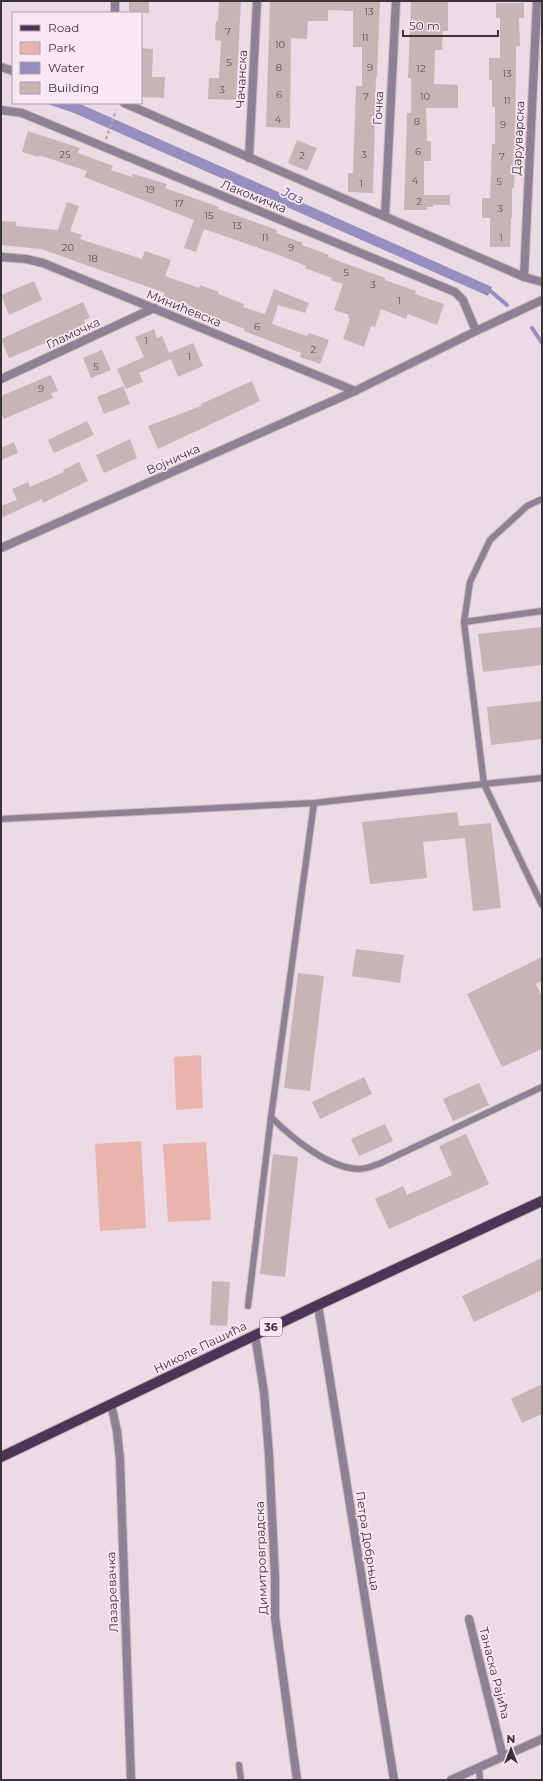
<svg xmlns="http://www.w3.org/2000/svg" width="543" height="1781" font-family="Montserrat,sans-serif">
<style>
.green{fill:#e8b4ac}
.water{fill:#958ebf}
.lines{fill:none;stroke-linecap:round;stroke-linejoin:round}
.stream{stroke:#958ebf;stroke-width:4}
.building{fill:#c8b3b7}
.service-casing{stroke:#c8b9c2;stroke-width:8}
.minor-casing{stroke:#c8b9c2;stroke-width:10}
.primary-casing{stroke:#c8b9c2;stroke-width:12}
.path{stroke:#b2a3ac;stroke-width:2.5;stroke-dasharray:3 3;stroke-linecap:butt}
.service{stroke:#8e8194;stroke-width:6}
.minor{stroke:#8e8194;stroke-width:8}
.primary{stroke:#4c3556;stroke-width:10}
.labels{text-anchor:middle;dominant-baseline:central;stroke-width:3.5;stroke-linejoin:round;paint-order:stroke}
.number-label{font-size:10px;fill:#5e5357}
.shield{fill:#f9e7f2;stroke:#73696f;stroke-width:1}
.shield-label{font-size:11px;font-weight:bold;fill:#3a3337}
.street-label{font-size:12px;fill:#3a3337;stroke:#f9e7f2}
.water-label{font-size:13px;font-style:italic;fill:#4c3e7d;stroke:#f9e7f2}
</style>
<rect width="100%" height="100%" fill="#ecdae5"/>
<g class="green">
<polygon points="201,1055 203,1108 176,1110 174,1057"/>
<polygon points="141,1141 146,1228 100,1231 95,1144"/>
<polygon points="206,1142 211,1220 168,1222 163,1144"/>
</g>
<polygon class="water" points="45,103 78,103 492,287 488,296 74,113"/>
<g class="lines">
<g class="stream">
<polyline points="487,288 507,305"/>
<polyline points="532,328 542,343"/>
</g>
</g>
<g class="building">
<polygon points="129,1 149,1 149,13 132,13 132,11 129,11"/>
<polygon points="219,1 241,1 236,100 208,99 209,78 219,78 221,41 215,40 216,21 218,21"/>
<polygon points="270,1 380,2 377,77 376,77 373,193 348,192 348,173 353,173 356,86 362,86 362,47 353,47 353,11 328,10 328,21 308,21 307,39 291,38 290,128 266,127"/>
<polygon points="411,1 448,1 448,31 443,31 442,50 435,50 434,84 458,85 458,108 426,108 427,141 431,141 431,161 424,161 424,195 450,195 450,205 433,205 433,207 427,207 427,210 404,210 407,113 411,113 411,78 408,78"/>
<polygon points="496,3 524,3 524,18 519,18 520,46 516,46 515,163 514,188 512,188 512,218 511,218 510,247 490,247 490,218 482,218 482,198 490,198 492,144 495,144 495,107 492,107 492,80 489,80 489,58 500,58 500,18 496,18"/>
<polygon points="141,48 153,49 152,77 165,77 164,98 141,97"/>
<polygon points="28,131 80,148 78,153 113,166 111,170 132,177 133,174 167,184 165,188 219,207 218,209 277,230 276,233 303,243 302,245 329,255 328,257 385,278 385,280 416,291 415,294 444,304 437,325 408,314 406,319 381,309 375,327 371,326 364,347 343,339 350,319 348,318 349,315 334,310 343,284 331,280 332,278 305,268 306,266 279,255 204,229 196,252 184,248 194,220 84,177 87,171 39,155 39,157 22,152"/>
<polygon points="297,140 317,148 307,171 288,163"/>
<polygon points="67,202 79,206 70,231 82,235 80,239 142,259 145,251 171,260 165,276 199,288 200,285 219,292 218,294 244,304 243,307 265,314 274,289 309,303 305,313 278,305 272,324 307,336 309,333 329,340 320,364 300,357 301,353 244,331 245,329 192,309 192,307 163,297 165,293 41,249 1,245 1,221 16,222 16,226 58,230"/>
<polygon points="34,281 42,300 9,315 1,295"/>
<polygon points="83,302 90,318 84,320 86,326 9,358 1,339"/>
<polygon points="154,329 157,338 162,336 169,353 193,343 203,366 178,377 171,359 139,373 143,382 126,389 117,369 144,357 135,337"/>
<polygon points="102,350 111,370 91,378 83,358"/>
<polygon points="51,375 58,391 51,393 53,398 4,419 1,413 1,396"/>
<polygon points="252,381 260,401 158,449 148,426 201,406 201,404"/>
<polygon points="123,386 130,404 104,414 97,397"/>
<polygon points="87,421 94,435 54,453 48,440"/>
<polygon points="130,439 137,458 104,473 96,455"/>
<polygon points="14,442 18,453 1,460 1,448"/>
<polygon points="79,462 88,481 43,503 42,499 1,518 1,506 17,500 12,489 28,482 30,487 64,472 63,470"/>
<polygon points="542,627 542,665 483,672 478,634"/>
<polygon points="542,701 542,739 491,745 487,707"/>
<polygon points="457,812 459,826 491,823 501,908 473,911 465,838 423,842 427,878 370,884 362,822"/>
<polygon points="356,949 404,955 400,983 352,976"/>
<polygon points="542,957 542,981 536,984 542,997 542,1049 502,1067 467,994"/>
<polygon points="298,973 324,976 310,1091 284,1088"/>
<polygon points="364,1077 372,1094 320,1119 312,1102"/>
<polygon points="479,1083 489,1105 453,1121 443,1099"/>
<polygon points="385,1124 393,1141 359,1156 351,1139"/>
<polygon points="466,1134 489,1184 389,1229 375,1199 403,1186 407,1195 452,1175 439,1146"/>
<polygon points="273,1154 298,1157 285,1277 260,1274"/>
<polygon points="542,1258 542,1290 474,1322 462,1296"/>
<polygon points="212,1281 230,1282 227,1326 210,1325"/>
<polygon points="542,1384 542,1414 522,1423 511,1399"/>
</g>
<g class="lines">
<defs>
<g id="service">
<polyline points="542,499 527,506 490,540 470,582 464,622 484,784 542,778"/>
<polyline points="464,622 542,611"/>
<polyline points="1,819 314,803 484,784 542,905"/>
<path d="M271 1117C292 1138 329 1169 360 1169 367 1169 375 1165 381 1163L542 1087"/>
<polyline points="248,1306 271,1117 314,803"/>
<polyline points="239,1765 241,1780"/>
<polyline points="479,1768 480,1780"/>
</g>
<g id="minor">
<polyline points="115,13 115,1"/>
<polyline points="1,67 13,71"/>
<polyline points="124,103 524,277 542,282"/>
<polyline points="1,110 22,113 455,292 463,300 476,331"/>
<polyline points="249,158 257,1"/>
<polyline points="385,216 396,1"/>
<polyline points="1,257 26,259 43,263 355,391"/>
<polyline points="524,277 537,1"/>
<polyline points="1,379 154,308"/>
<polyline points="1,548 355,391 476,331 542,300"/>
<polyline points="318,1305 394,1780"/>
<polyline points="255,1335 264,1392 269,1455 275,1577 275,1617 297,1780"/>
<polyline points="111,1404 117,1431 120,1460 131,1780"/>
<polyline points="469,1619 503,1757"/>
<polyline points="451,1780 542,1739"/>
</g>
<polyline id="primary" points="1,1457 318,1305 542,1201"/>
</defs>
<use href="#service" class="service-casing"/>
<use href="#minor" class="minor-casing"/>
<use href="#primary" class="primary-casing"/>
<polyline class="path" points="106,139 116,110"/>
<use href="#service" class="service"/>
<use href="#minor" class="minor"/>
<use href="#primary" class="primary"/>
</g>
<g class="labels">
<g class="number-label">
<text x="369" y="11">13</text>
<text x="228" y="31">7</text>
<text x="365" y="37">11</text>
<text x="280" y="44">10</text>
<text x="229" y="62">5</text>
<text x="279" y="67">8</text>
<text x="370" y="67">9</text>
<text x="421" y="68">12</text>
<text x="507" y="73">13</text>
<text x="222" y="89">3</text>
<text x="279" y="94">6</text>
<text x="366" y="96">7</text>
<text x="425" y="96">10</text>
<text x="507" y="100">11</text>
<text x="278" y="119">4</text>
<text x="417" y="121">8</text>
<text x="503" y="124">9</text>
<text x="418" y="151">6</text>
<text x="65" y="154">25</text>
<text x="364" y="154">3</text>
<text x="302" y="155">2</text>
<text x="502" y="156">7</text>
<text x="415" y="180">4</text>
<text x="499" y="181">5</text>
<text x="361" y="183">1</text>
<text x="150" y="189">19</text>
<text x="419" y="201">2</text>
<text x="179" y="203">17</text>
<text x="500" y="208">3</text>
<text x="209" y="215">15</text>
<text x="237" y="225">13</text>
<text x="265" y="237">11</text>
<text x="501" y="237">1</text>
<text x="68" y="247">20</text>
<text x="291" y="247">9</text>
<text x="93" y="258">18</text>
<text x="346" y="272">5</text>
<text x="373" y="284">3</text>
<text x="399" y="300">1</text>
<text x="257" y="326">6</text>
<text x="146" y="340">1</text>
<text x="313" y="349">2</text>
<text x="189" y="356">1</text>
<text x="96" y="366">5</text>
<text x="41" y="388">9</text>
</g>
<rect class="shield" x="260" y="1318" width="22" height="18" rx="3"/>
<g class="shield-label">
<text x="271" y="1327">36</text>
</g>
<g class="street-label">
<text transform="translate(241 79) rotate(-87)">Чачанска</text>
<text transform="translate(378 108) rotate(-87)">Гочка</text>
<text transform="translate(518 138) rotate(-87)">Даруварска</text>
<text transform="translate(254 196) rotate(22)">Лакомичка</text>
<text transform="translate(184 308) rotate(22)">Минићевска</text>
<text transform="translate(73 333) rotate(-25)">Гламочка</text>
<text transform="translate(173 459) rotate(-24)">Војничка</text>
<text transform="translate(200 1347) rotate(-26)">Николе Пашића</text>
<text transform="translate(368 1541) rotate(81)">Петра Добрњца</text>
<text transform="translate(261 1558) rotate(-92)">Димитровградска</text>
<text transform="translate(112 1592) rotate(-92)">Лазаревачка</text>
<text transform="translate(495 1673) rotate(76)">Танаска Рајића</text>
</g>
<g class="water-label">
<text transform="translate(293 195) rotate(25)">Јаз</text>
</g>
</g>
<rect width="543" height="1781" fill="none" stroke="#3a3337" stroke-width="4"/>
<rect x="12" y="12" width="130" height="92" fill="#f9e7f2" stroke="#ad9fa7"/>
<rect x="20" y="25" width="20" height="6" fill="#4c3556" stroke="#ad9fa7"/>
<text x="48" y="32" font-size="12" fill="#3a3337">Road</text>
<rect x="20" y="42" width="20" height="12" fill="#e8b4ac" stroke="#ad9fa7"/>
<text x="48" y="52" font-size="12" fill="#3a3337">Park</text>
<rect x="20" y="62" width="20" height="12" fill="#958ebf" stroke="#ad9fa7"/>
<text x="48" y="72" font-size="12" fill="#3a3337">Water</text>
<rect x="20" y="82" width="20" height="12" fill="#c8b3b7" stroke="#ad9fa7"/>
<text x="48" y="92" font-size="12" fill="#3a3337">Building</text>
<g transform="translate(511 1749)" stroke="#f9e7f2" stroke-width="3" paint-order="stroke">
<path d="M0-3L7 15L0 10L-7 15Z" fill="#3a3337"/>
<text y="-6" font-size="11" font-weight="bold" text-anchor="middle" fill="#3a3337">N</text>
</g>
<path d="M403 30v6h95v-6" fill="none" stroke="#3a3337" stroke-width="2"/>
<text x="409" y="30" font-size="12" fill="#3a3337" stroke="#f9e7f2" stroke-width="3" paint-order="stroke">50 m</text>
</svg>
